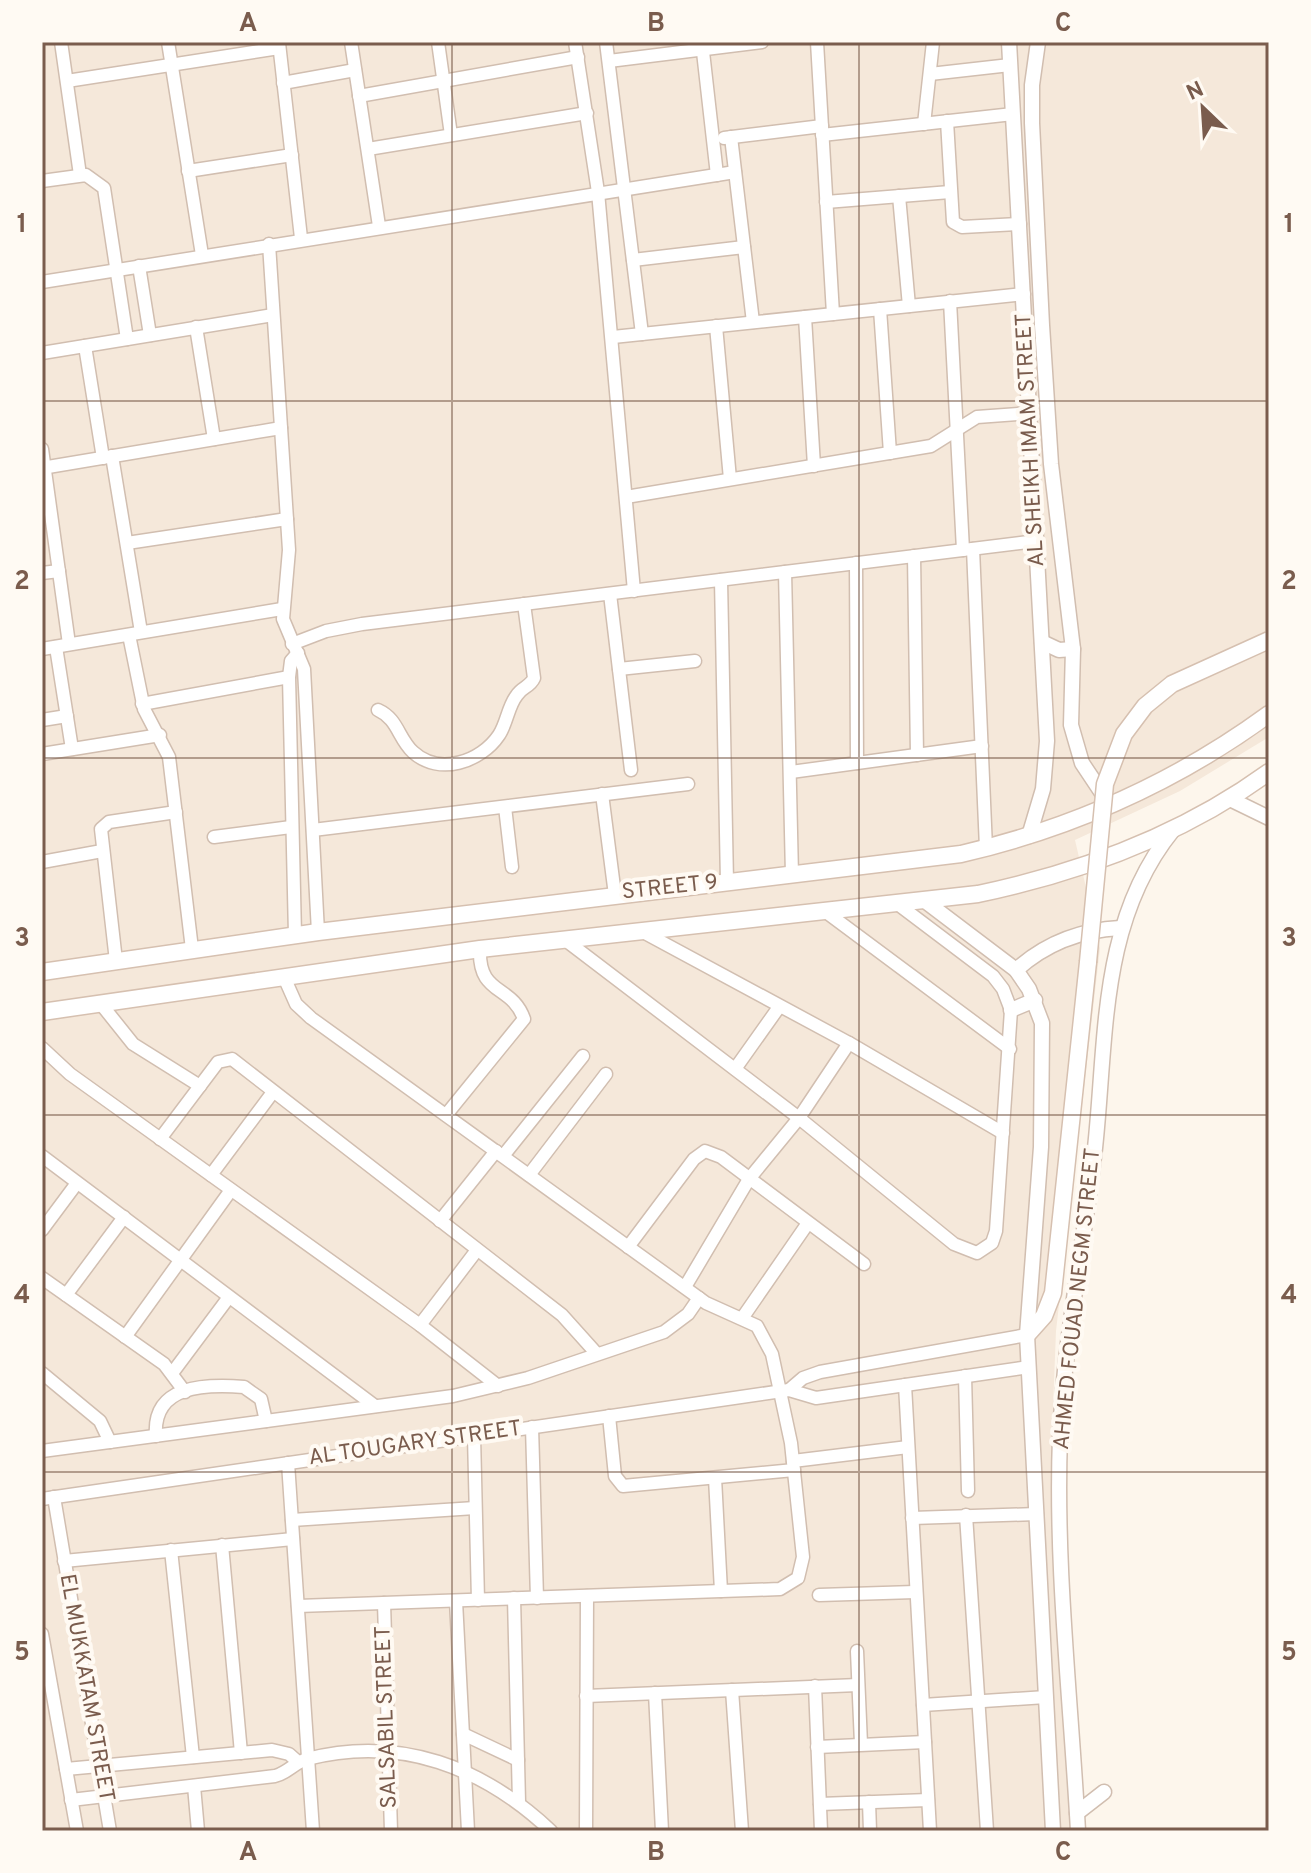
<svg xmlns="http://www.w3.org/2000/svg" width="1311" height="1873" font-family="Overpass,sans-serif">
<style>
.residential{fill:#f5e8da}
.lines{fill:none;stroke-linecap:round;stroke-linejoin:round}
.minor-casing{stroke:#d1beb0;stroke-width:15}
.tertiary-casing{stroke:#d1beb0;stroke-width:17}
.secondary-casing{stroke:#d6c0b0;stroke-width:19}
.minor{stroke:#fff;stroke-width:12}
.tertiary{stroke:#fff;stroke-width:14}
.secondary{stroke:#fff;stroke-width:16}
.secondary-bridge-casing{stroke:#d6c0b0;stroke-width:19;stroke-linecap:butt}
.secondary-bridge{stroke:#fff;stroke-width:16}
.grid{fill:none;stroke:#7a5c4d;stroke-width:2;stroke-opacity:0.55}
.labels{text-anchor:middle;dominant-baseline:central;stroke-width:8;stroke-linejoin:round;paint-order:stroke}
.street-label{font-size:22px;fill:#7a5c4d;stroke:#fffaf3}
.neatline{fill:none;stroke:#7a5c4d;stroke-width:3}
.grid-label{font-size:26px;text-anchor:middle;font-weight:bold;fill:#7a5c4d}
</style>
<rect width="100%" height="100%" fill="#fdf6ec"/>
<polygon class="residential" points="42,42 1269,43 1269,737 1180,791 1075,840 1100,948 1056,1331 1053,1408 1073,1831 42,1831"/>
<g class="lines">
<defs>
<g id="minor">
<polyline points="61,42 80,175"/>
<polyline points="168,42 202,255"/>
<polyline points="351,42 379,226"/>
<polyline points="438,42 451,135"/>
<polyline points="575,42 598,192 634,591"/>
<polyline points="606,42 642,334"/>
<polyline points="817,42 833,314"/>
<polyline points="279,43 301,238"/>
<polyline points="702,43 717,175"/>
<polyline points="609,61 762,42"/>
<polyline points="930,74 1010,65"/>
<polyline points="67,81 279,48"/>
<polyline points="283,83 355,70"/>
<polyline points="359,96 578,57"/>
<polyline points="947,121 953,222 962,227 1020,224"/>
<polyline points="924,124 933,42"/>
<polyline points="822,135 1013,114"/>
<polyline points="731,137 753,322"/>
<polyline points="724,138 822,126"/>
<polyline points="368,149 587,113"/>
<polyline points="188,171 292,155"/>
<polyline points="42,181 86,175 104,188 127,339"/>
<polyline points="899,196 909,306"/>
<polyline points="826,202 950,192"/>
<polyline points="269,244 289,550 283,619 304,669 318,932"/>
<polyline points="633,260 744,247"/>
<polyline points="139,266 150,335"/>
<polyline points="42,282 735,172"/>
<polyline points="950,301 963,550"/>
<polyline points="880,309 890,453"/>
<polyline points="805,317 814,466"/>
<polyline points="716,326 730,479"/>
<polyline points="196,327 214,439"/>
<polyline points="613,337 1024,294"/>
<polyline points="85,346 103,458"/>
<polyline points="42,353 273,315"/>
<polyline points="42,449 69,644"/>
<polyline points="112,456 141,632"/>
<polyline points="42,468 281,428"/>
<polyline points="626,497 931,446 977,417 1030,413"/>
<polyline points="127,543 287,519"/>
<polyline points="973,549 986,848"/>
<polyline points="914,556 917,755"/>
<polyline points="856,563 857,763"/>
<polyline points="785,572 792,875"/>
<polyline points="42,573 59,571"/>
<polyline points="721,580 727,882"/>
<polyline points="610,594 631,770"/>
<polyline points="129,635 144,709 169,757 192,949"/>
<polyline points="292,644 326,631 362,624 1036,541"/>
<polyline points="56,647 72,749"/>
<polyline points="42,649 282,609"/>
<polyline points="619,669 695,661"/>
<polyline points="142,704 289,677"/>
<path d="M378 710C398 719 398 738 413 752 439 776 481 762 499 735 507 723 508 706 517 695 522 687 530 687 534 678L524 604"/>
<polyline points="42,720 67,716"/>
<polyline points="42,754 160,735"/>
<polyline points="791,772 982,746"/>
<polyline points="602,794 615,895"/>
<polyline points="505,807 512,867"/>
<polyline points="313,830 688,784"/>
<polyline points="214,837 291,827"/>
<polyline points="42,862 102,851"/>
<polyline points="826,912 1010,1049"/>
<polyline points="643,932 849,1043 1003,1133"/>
<polyline points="295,935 289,677 291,661 298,653"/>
<polyline points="564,939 799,1118 954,1244 977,1253 992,1243 996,1231 1011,1010 1003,989 993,976 899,905"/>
<polyline points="116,961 101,829 109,822 176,812"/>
<polyline points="284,977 296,1004 311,1018 706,1303 757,1326 772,1354 791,1443 803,1557 798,1578 780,1589 298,1606"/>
<polyline points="101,1004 133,1044 200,1086"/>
<polyline points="42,1048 70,1074 420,1325 498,1386"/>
<polyline points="735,1069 779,1007"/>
<path d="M446 1115 524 1019C512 984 478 996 480 949"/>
<polyline points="160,1139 218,1062 232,1059 562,1315 597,1354"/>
<polyline points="42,1156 375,1406"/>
<polyline points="503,1156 583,1056"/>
<polyline points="211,1175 273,1092"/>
<polyline points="529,1175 606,1074"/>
<polyline points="440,1221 496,1151"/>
<polyline points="42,1230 77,1183"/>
<polyline points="628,1247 694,1159 705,1151 721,1157 864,1264"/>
<polyline points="42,1278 164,1364 185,1392"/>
<polyline points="685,1287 749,1179 799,1118 849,1043"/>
<polyline points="66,1295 124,1217"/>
<polyline points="743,1317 808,1223"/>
<polyline points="420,1325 477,1250"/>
<polyline points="125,1337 231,1190"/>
<polyline points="173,1372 229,1297"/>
<polyline points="42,1373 100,1421 110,1442"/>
<polyline points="965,1376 968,1491"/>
<polyline points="905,1385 930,1831"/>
<polyline points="789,1390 816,1398 1029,1367"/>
<polyline points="609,1416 615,1476 623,1486 794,1470"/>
<polyline points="532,1427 537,1598"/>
<path d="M156 1436C152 1385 204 1384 244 1387L261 1399 266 1421"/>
<polyline points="474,1436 478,1600"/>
<polyline points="42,1451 453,1396 528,1378 664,1332 688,1314 699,1298"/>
<polyline points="793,1461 908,1447"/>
<polyline points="288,1463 313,1831"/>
<polyline points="715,1478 721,1591"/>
<polyline points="54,1497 110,1831"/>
<polyline points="42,1499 789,1390 803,1378 820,1372 1027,1335"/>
<polyline points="966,1515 987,1831"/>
<polyline points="912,1518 1037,1514"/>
<polyline points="292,1520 475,1508"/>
<polyline points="222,1545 241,1753"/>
<polyline points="171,1550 193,1757"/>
<polyline points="64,1561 293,1539"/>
<polyline points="819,1595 915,1592"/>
<polyline points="514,1598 519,1802"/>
<polyline points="456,1601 468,1831"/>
<polyline points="384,1603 391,1831"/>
<polyline points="42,1634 77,1831"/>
<polyline points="857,1651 861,1744"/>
<polyline points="815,1686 821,1831"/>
<polyline points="732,1690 742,1831"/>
<polyline points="655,1693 662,1831"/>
<polyline points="586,1696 858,1685"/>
<polyline points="923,1705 1046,1697"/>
<polyline points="463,1734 518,1760"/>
<polyline points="817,1747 925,1742"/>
<polyline points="66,1769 272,1750 289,1754 298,1762"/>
<polyline points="194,1786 198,1831"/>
<path d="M71 1800 275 1776C288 1773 295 1762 307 1759 400 1735 483 1767 551 1831"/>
<polyline points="869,1802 870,1831"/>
<polyline points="820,1804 928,1800"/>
<polyline points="586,1831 587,1596"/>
</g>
<g id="tertiary">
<polyline points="1009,42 1047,741 1043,789 1029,836"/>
<polyline points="1038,42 1032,85 1032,123 1042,325 1051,464 1073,649 1071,725 1082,763 1108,802"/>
<polyline points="1042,642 1059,650 1073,649"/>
<polyline points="1230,799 1269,818"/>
<polyline points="925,901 1016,970 1029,989 1042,1023 1041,1147 1027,1335 1053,1831"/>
<path d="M1016 970C1046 943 1080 930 1120 928"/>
<polyline points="1011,1010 1035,1000"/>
<polyline points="1077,1813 1104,1792"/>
<path d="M1078 1831C1071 1702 1055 1565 1060 1437 1064 1340 1084 1244 1095 1148 1107 1038 1099 921 1173 830"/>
</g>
<g id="secondary">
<path d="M42 972 318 932 961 854C1073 828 1176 782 1269 714"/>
<path d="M42 1012 480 949 978 894C1083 872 1182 835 1269 772"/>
<polyline points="1027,1335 1044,1316 1053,1293 1088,962"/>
</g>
</defs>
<use href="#minor" class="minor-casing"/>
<use href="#tertiary" class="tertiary-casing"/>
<use href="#secondary" class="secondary-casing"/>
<use href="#minor" class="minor"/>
<use href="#tertiary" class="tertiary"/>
<use href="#secondary" class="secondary"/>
<defs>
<polyline id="secondary-bridge" points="1088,962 1105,784 1124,734 1145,706 1172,684 1269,640"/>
</defs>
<use href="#secondary-bridge" class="secondary-bridge-casing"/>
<use href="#secondary-bridge" class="secondary-bridge"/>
</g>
<path class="grid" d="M452 42V1831M859 42V1831M42 401H1269M42 758H1269M42 1115H1269M42 1472H1269"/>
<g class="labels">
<g class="street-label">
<text transform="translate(1031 440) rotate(-93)">AL SHEIKH IMAM STREET</text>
<text transform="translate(670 888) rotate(-6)">STREET 9</text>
<text transform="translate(1078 1299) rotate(-84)">AHMED FOUAD NEGM STREET</text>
<text transform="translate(415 1444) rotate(-8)">AL TOUGARY STREET</text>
<text transform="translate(86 1688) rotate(80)">EL MUKKATAM STREET</text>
<text transform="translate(387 1717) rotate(-92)">SALSABIL STREET</text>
</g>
</g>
<rect width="1311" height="1873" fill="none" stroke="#fffaf3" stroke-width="88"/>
<g transform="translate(1203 108) rotate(335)" stroke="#fffaf3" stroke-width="6" paint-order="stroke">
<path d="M0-6L14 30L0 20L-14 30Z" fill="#7a5c4d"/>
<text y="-12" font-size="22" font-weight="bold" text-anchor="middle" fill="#7a5c4d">N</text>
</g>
<rect x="44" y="44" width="1223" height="1785" class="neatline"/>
<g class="grid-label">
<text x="248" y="31">A</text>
<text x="656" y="31">B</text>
<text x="1063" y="31">C</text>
<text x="22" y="232">1</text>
<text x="1289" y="232">1</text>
<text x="22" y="589">2</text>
<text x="1289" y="589">2</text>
<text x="22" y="946">3</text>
<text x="1289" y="946">3</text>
<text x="22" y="1303">4</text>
<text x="1289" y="1303">4</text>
<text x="22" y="1660">5</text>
<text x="1289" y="1660">5</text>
<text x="248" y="1860">A</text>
<text x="656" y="1860">B</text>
<text x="1063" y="1860">C</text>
</g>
</svg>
